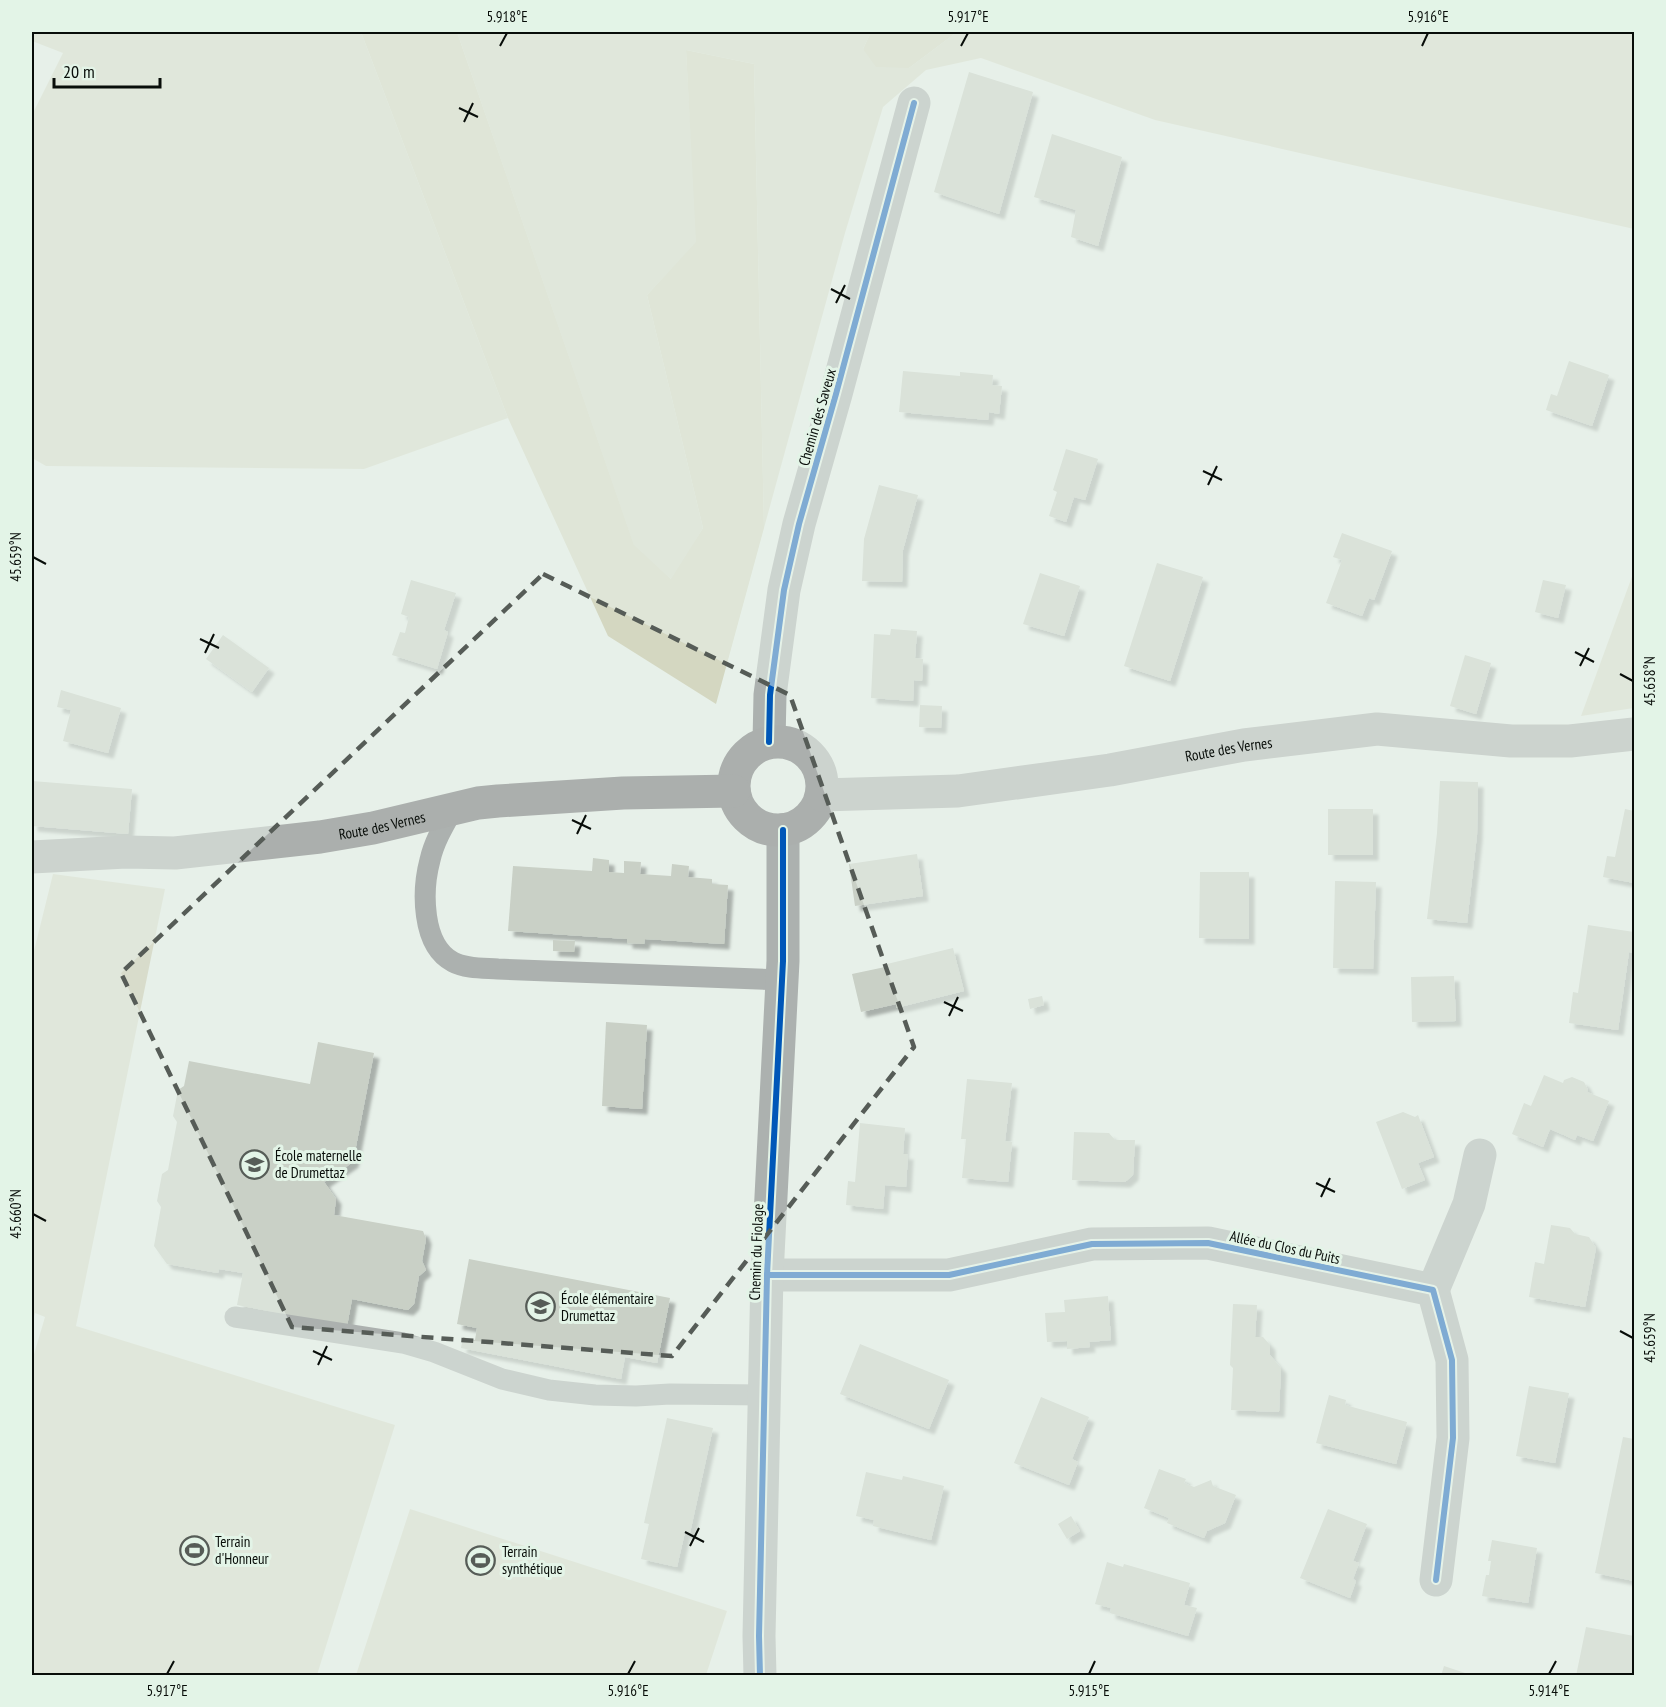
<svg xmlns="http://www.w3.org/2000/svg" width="1666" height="1707" font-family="'PT Sans Narrow',sans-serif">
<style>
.green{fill:#d8dccb}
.forest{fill:#d4d7c1}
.building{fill:#c9d0c6;filter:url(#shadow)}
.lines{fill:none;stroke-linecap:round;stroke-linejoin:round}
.service{stroke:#acb1af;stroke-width:21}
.minor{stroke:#acb1af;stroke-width:33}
.secondary{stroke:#abafad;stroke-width:33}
.cycleway-casing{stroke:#e3f4e7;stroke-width:10}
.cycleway{stroke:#0057b8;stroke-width:6}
.marked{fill:none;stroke:#565c57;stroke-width:4.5;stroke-dasharray:12 8;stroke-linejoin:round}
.ticks{fill:none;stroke:#080d09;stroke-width:2}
.labels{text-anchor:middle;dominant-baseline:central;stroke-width:6;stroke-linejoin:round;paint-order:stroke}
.street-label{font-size:15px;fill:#080d09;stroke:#e3f4e7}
.poi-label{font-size:15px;fill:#080d09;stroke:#e3f4e7;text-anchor:start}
.neatline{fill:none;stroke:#080d09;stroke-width:2}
.ticks-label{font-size:15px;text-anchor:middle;fill:#080d09}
</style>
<defs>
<filter id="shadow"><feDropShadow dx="5.5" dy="5.5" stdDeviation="1.5" flood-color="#0004"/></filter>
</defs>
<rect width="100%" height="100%" fill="#e7f0e9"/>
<g class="green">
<polygon points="32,32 361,32 508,418 364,469 46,466 32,458 32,115 63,53 32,41"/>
<polygon points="457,32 871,32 863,49 909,68 957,32 1634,32 1634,229 1155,120 981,58 926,70 883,107 845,233 764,528 754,64 686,50 697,242 647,295 703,528 672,580 634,546"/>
<polygon points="1634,571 1634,708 1581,716"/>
<polygon points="53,874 165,889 76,1326 395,1425 317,1675 32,1675 32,1361 45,1317 35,1313 32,1325 32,959"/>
<polygon points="410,1509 727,1611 706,1675 356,1675"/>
</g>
<g class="forest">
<polygon points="361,32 457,32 634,545 671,579 703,528 647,295 696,242 686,50 754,64 764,528 716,704 608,636 508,418"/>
<polygon points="871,32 957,32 909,68 876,67 863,49"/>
</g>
<g class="building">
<polygon points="969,72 1033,92 999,214 934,192"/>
<polygon points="1052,134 1122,157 1098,246 1071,237 1076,210 1034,197"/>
<polygon points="1569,361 1609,375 1592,426 1546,410 1551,394 1557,396"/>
<polygon points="903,371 960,376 960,372 993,375 992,385 1002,386 999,414 989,412 988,420 899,412"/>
<polygon points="1066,449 1098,459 1085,500 1074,497 1066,522 1049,516 1057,492 1053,490"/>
<polygon points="879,485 918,495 903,550 902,582 862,581 864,539"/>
<polygon points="1342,533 1392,551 1374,600 1369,598 1362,616 1326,603 1342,560 1333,557"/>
<polygon points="1157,563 1203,577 1170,681 1124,666"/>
<polygon points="1040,573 1080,586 1064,636 1023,624"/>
<polygon points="411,580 456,593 444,630 448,632 437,669 392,655 400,632 405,633 409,617 401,614"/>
<polygon points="1543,580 1566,585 1558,618 1535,612"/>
<polygon points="891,629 917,631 915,658 923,659 922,681 914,680 913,701 871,698 874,634 890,635"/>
<polygon points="223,635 269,668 252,692 206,659"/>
<polygon points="1465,655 1491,663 1476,714 1450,706"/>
<polygon points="61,690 121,708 108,753 63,741 71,710 57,707"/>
<polygon points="920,705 942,706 941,728 919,727"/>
<polygon points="32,781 132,789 128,834 32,826"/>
<polygon points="1440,781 1478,782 1477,835 1467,923 1427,919 1437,833"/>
<rect x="1328" y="809" width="45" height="46"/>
<polygon points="1625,809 1634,811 1634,883 1603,877 1607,856 1615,857"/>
<polygon points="917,854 923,896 855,906 849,864"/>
<polygon points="593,858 609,860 609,872 624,873 624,861 641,862 640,874 671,876 672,864 689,866 688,877 712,879 712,884 728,885 724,944 645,939 644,944 627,943 627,939 508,931 513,866 592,871"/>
<polygon points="1200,872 1249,872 1249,939 1199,938"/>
<polygon points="1335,881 1376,882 1373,969 1333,968"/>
<polygon points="1588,925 1634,932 1634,953 1629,952 1618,1030 1569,1023 1573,992 1578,993"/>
<polygon points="553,940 575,941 574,952 553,951"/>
<polygon points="953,948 964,991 896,1008 896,1004 861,1012 852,974 885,967 887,964"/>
<polygon points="1454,976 1456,1021 1412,1022 1411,977"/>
<polygon points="1042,996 1044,1005 1030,1009 1028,999"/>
<polygon points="606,1022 647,1025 642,1109 602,1106"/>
<polygon points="318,1042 374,1053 353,1162 324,1182 336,1199 334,1215 423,1231 426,1239 422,1261 426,1270 419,1276 414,1304 408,1310 352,1299 347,1326 237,1305 243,1273 219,1269 218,1273 167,1264 154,1246 161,1207 157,1201 162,1174 168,1170 177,1122 173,1116 178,1090 184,1086 189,1061 310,1084"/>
<polygon points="1544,1075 1563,1083 1564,1080 1572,1077 1584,1082 1588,1090 1587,1092 1609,1101 1593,1141 1577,1135 1575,1140 1550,1129 1543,1147 1512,1134 1524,1103 1531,1106"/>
<polygon points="967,1079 1012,1083 1005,1141 1012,1142 1008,1182 962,1178 966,1139 961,1139"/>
<polygon points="1403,1112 1415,1117 1418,1115 1434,1157 1418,1163 1425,1180 1402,1189 1376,1122"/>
<polygon points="860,1123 905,1128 903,1154 908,1154 906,1187 885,1185 883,1209 846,1205 848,1181 855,1182"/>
<polygon points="1074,1132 1109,1133 1115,1140 1135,1140 1133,1175 1125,1182 1072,1180"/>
<polygon points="1551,1225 1570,1228 1575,1234 1589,1237 1596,1248 1585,1307 1529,1297 1535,1262 1544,1264"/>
<polygon points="469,1259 670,1298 657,1363 625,1357 621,1379 461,1348 463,1337 475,1340 477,1328 457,1324"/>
<polygon points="1108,1296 1111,1340 1089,1342 1090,1347 1067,1349 1067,1341 1047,1342 1045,1313 1065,1312 1064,1300"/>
<polygon points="1233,1304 1257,1305 1255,1337 1263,1337 1270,1345 1270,1355 1281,1368 1279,1412 1231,1410 1233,1368 1230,1365"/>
<polygon points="860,1344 949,1380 929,1429 840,1394"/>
<polygon points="1529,1386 1569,1393 1555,1463 1516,1456"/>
<polygon points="1329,1395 1346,1400 1345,1405 1407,1422 1396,1464 1316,1443"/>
<polygon points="1041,1397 1089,1417 1072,1459 1078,1462 1069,1485 1014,1463"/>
<polygon points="667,1418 713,1428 690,1533 685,1532 677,1567 641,1559 649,1524 644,1523"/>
<polygon points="1623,1437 1634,1439 1634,1581 1595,1573"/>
<polygon points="1159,1469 1186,1479 1184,1483 1194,1487 1211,1480 1213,1486 1236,1495 1225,1523 1207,1531 1204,1538 1167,1523 1169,1518 1144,1508"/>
<polygon points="866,1472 902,1480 903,1476 944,1486 931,1540 873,1526 874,1520 856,1516"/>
<polygon points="1328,1509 1367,1524 1353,1561 1359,1563 1353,1579 1356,1581 1350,1598 1300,1578"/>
<polygon points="1071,1516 1080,1531 1067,1539 1058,1524"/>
<polygon points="1492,1540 1537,1548 1528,1603 1482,1596 1486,1575 1489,1575 1491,1561 1488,1561"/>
<polygon points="1107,1562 1123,1567 1124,1564 1190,1583 1184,1605 1197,1608 1188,1636 1110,1613 1111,1608 1095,1604"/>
<polygon points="1586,1627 1634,1636 1634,1676 1576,1676"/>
<polygon points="1444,1666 1471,1675 1471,1676 1441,1676"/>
</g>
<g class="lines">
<g class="service">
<path d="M453 809C444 825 434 842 430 860 422 890 421 945 453 962 466 969 484 968 498 969L782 980"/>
<polyline points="235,1317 403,1343 434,1352 502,1379 549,1390 595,1395 636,1396 670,1394 764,1395"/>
</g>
<g class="minor">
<polyline points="769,742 770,695 784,590 799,524 836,394 914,103"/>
<polyline points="767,1275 949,1275 1092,1244 1208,1243 1433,1290 1452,1360 1453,1438 1436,1580"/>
<polyline points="1433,1290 1469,1204 1480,1155"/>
<polyline points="760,1676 759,1636 767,1275 783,961 783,830"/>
</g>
<g class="secondary">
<circle cx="778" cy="786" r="44"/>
<path id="s1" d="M822 795 958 791 1110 770 1244 745 1377 729 1511 741H1570L1634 734"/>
<path id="s2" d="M32 857 126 852 175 853 320 837 373 828 478 803 498 801 623 793 734 791"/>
</g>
<defs>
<g id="cycleway">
<polyline points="769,742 770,695 784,590 799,524 836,394 914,103"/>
<polyline points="767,1275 949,1275 1092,1244 1208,1243 1433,1290 1452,1360 1453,1438 1436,1580"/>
<polyline points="760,1676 759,1636 767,1275 783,961 783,830"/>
</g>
</defs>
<use href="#cycleway" class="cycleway-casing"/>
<use href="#cycleway" class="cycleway"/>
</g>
<path d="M0 0H1666V1707H0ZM543 574 790 695 914 1047 672 1356 292 1327 121 973Z" fill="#e7f0e9" fill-opacity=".55" fill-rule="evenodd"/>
<path class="marked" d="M543 574 790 695 914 1047 672 1356 292 1327 121 973Z"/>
<path class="ticks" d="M500 46 507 33M961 46 968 33M1422 46 1428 33M459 108 478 117M464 122 473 103M831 289 850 299M836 303 845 285M1203 471 1222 480M1208 485 1217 466M33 557 46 564M200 639 219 648M1575 652 1594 662M205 653 214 634M1580 666 1589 648M1620 674 1633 681M572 820 591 829M577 834 586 815M944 1002 963 1011M949 1016 958 997M1316 1183 1335 1192M1321 1197 1330 1178M33 1214 46 1221M1620 1331 1633 1338M313 1351 332 1360M318 1365 327 1346M685 1532 704 1542M690 1546 699 1528M167 1674 174 1661M628 1674 635 1661M1089 1674 1095 1661M1549 1674 1556 1661"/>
<defs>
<symbol id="school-ring" viewBox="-11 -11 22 22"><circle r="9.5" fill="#e3f4e7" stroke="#565c57" stroke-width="1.5"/><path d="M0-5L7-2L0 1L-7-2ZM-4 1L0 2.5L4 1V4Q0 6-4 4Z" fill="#565c57"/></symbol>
<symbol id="stadium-ring" viewBox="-11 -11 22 22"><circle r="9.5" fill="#e3f4e7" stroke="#565c57" stroke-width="1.5"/><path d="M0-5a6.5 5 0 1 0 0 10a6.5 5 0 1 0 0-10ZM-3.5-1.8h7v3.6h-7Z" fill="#565c57"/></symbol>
</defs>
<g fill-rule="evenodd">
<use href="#school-ring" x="238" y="1148" width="33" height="33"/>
<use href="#school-ring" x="524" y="1290" width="33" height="33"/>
<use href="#stadium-ring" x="178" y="1534" width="33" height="33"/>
<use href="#stadium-ring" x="464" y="1544" width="33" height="33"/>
</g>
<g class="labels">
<g class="street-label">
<text transform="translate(817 417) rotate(-74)">Chemin des Saveux</text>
<text stroke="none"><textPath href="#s1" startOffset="410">Route des Vernes</textPath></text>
<text stroke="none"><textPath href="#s2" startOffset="352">Route des Vernes</textPath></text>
<text transform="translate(1285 1247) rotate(12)">Allée du Clos du Puits</text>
<text transform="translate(756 1252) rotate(-88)">Chemin du Fiolage</text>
</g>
<g class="poi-label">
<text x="275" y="1155">École maternelle<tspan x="275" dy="17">de Drumettaz</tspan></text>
<text x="561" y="1298">École élémentaire<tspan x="561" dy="17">Drumettaz</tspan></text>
<text x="215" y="1541">Terrain<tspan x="215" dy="17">d'Honneur</tspan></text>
<text x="502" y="1551">Terrain<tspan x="502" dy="17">synthétique</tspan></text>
</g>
</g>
<rect width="1666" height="1707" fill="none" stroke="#e3f4e7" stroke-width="66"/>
<path d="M54 78v9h106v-9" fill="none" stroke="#080d09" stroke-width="3"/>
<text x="63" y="78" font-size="18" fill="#080d09" stroke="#e3f4e7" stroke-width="4.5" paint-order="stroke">20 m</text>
<rect x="33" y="33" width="1600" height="1641" class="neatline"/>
<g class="ticks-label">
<text x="507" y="22">5.918°E</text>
<text x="968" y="22">5.917°E</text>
<text x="1428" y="22">5.916°E</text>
<text transform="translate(16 557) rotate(-90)" y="5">45.659°N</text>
<text transform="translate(1650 681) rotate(-90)" y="5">45.658°N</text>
<text transform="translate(16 1214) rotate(-90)" y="5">45.660°N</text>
<text transform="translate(1650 1338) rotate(-90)" y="5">45.659°N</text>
<text x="167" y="1696">5.917°E</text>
<text x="628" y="1696">5.916°E</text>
<text x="1089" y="1696">5.915°E</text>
<text x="1549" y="1696">5.914°E</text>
</g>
</svg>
